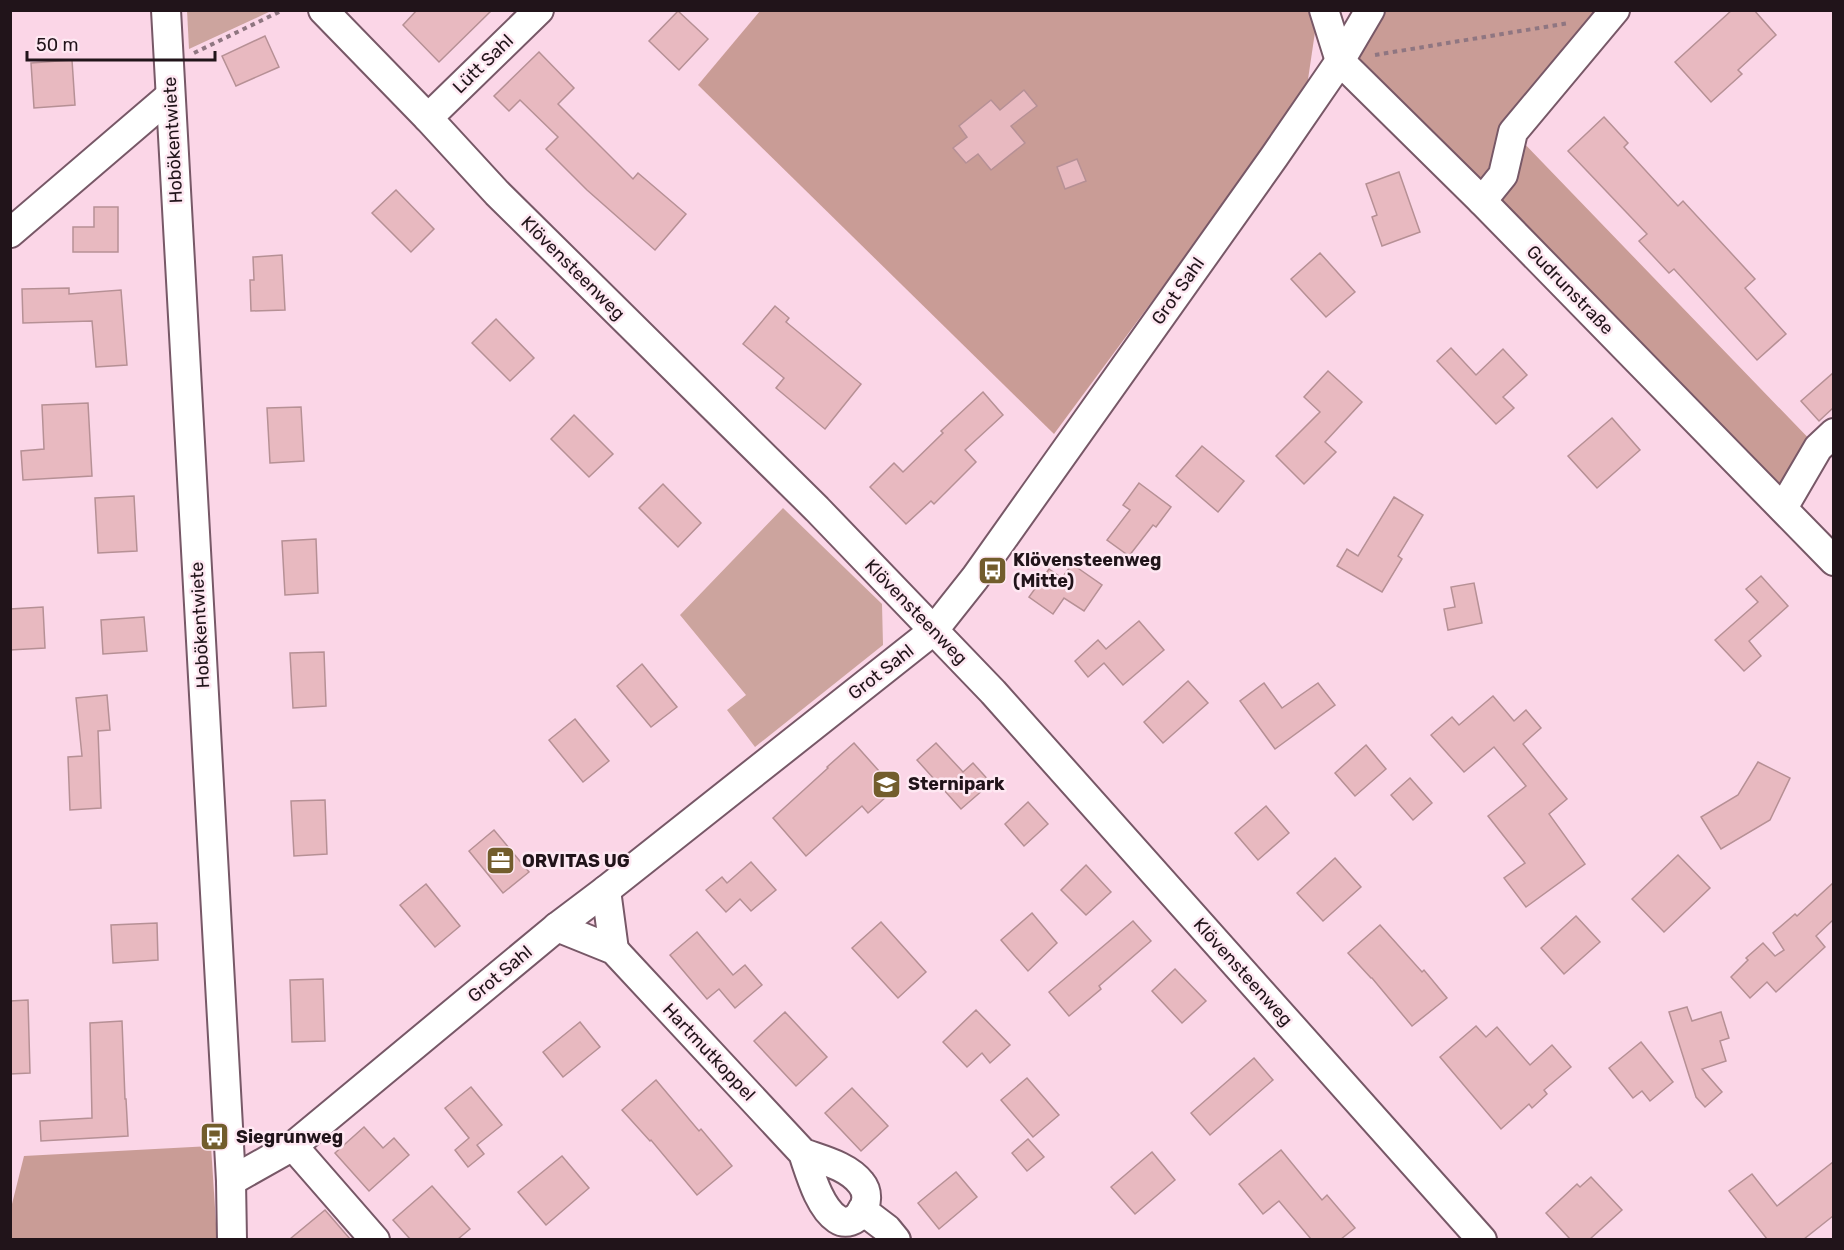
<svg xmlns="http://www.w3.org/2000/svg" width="1844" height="1250" font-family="Rubik,sans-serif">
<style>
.green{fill:#cca49e}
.forest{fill:#c99c96}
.building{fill:#e8b9c0;stroke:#b69095;stroke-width:1.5}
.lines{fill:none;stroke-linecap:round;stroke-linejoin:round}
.street-casing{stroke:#775867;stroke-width:32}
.path{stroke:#8f7681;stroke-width:4;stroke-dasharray:4.5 4.5;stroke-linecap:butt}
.street{stroke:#fff;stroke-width:28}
.labels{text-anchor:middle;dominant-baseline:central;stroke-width:5;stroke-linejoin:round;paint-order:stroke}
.street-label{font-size:18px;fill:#21141a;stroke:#fee8f2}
.poi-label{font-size:18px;font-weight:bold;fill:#21141a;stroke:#fee8f2;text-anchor:start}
</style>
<rect width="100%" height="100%" fill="#fbd6e7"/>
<g class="green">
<polygon points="187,10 271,10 271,11 189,49"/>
<polygon points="783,508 882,604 883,645 755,747 727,710 746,695 680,615"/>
</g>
<g class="forest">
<polygon points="1308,10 1315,32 1306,93 1054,434 698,85 760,11"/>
<polygon points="1370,11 1615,11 1514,133 1818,448 1783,508 1340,61"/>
<polygon points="211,1146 217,1239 11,1239 11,1208 24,1156"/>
</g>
<g class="building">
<polygon points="417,10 492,10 439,62 403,25"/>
<polygon points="1732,10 1754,10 1776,35 1738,70 1742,74 1711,102 1675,62"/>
<polygon points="678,11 708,39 679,70 649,41"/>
<polygon points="265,36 279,67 236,86 222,56"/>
<polygon points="539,52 574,88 558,104 633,179 638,173 686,214 655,250 587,190 546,149 558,137 520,100 509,111 494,96"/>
<polygon points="72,60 75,105 34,108 31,63"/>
<polygon points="1024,90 1037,106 1011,126 1025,143 991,170 978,154 966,163 953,148 967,137 959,126 991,100 1000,110"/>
<polygon points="1604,117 1628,143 1624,147 1678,206 1683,201 1755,279 1745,288 1786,334 1757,360 1674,269 1669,273 1639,241 1647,234 1568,151"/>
<polygon points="1077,159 1086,181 1065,189 1057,167"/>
<polygon points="1399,172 1420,232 1382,246 1372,217 1377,215 1366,184"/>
<polygon points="396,190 434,229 411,252 372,213"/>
<polygon points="94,207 118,207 118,252 73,252 73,227 94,227"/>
<polygon points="1320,253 1355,292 1326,317 1291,279"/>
<polygon points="282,255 285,310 251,311 250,280 254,280 253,257"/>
<polygon points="69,288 69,294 121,290 127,365 96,367 92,321 23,323 22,289"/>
<polygon points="775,306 789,318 786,322 861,384 825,429 776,388 784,378 743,344"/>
<polygon points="496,319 534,358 510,381 472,343"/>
<polygon points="1451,348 1476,375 1503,349 1527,375 1503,397 1514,408 1496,424 1437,361"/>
<polygon points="1328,371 1362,402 1325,442 1336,452 1304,484 1276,456 1320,412 1304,397"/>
<polygon points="1833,373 1833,408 1819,421 1801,401"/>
<polygon points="983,392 1003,415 965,450 976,462 934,504 931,501 906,524 870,487 894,463 903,472 943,433 941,431"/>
<polygon points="88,403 92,476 23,480 21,451 44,449 42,405"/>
<polygon points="301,407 304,461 270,463 267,408"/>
<polygon points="574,415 613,454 589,477 551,439"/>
<polygon points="1612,418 1640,450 1597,488 1568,456"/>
<polygon points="1202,446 1244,481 1218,512 1176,476"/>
<polygon points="1139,483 1171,507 1156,527 1153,525 1129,556 1107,540 1130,510 1123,505"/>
<polygon points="663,484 701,523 678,547 639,508"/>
<polygon points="134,496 137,551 98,553 95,498"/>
<polygon points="1394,497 1423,515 1398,556 1402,559 1382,592 1337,566 1347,549 1358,556"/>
<polygon points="316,539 318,593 285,595 282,541"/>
<polygon points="1072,564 1102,585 1084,611 1064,598 1053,614 1029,597 1049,569 1062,578"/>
<polygon points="1761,576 1788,606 1749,641 1761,656 1744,671 1715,640 1758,602 1746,589"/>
<polygon points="1474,583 1482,623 1448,630 1444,609 1455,607 1451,587"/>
<polygon points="43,607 45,648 10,650 10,609"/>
<polygon points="144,617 147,651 103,654 101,620"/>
<polygon points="1139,621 1164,650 1123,685 1104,663 1088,677 1075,661 1098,640 1106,649"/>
<polygon points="324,652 326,706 293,708 290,653"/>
<polygon points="642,664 677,707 651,727 617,686"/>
<polygon points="1188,681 1208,703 1163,743 1144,722"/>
<polygon points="1264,683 1282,708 1318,683 1335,705 1275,749 1240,701"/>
<polygon points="107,695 110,730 98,731 101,808 70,810 68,757 82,756 76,698"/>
<polygon points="1493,696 1514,721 1526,710 1541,728 1523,744 1567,799 1549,814 1585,864 1526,907 1504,878 1525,863 1488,816 1526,786 1494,747 1464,772 1431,735 1452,717 1459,725"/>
<polygon points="575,719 609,761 583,782 549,740"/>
<polygon points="854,743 895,789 868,813 862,806 806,856 773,818 828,768 827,767"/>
<polygon points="936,743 963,772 973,763 991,783 961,809 917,760"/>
<polygon points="1366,745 1386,769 1355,796 1335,773"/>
<polygon points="1758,762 1790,778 1770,820 1721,849 1701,817 1738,795"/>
<polygon points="1410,778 1432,803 1413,820 1391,795"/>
<polygon points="325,800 327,854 294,856 291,801"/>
<polygon points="1028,802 1048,824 1024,846 1005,824"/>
<polygon points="1266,806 1289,833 1258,860 1235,833"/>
<polygon points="494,830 529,872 503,893 469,851"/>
<polygon points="1678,855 1710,888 1664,932 1632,899"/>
<polygon points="1335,858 1361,887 1323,921 1297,893"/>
<polygon points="751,862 776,890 751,911 740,899 726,912 706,890 722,877 727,883"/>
<polygon points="1086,865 1111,892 1086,915 1061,890"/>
<polygon points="1833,883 1833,920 1816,936 1825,947 1776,992 1767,982 1750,998 1731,977 1748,960 1746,958 1763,943 1775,956 1784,950 1773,933 1795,914 1797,916"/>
<polygon points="426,884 460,926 435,947 400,905"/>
<polygon points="1032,913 1057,943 1028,971 1001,940"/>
<polygon points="1576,916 1600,942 1564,974 1541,948"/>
<polygon points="1133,921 1151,941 1099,986 1101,989 1069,1016 1049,992"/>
<polygon points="881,922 926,972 898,998 852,948"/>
<polygon points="157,923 158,960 113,963 111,925"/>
<polygon points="1380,925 1422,972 1424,970 1447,998 1412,1026 1372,978 1371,978 1348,953"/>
<polygon points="697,932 733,975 745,965 762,985 735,1008 719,989 707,999 670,955"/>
<polygon points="1175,969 1206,1001 1182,1023 1152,991"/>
<polygon points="323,979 325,1041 292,1042 290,980"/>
<polygon points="28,1000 30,1073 10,1074 10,1001"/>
<polygon points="1687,1007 1692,1021 1721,1012 1729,1038 1720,1041 1726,1061 1702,1069 1722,1092 1705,1107 1696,1097 1669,1012"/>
<polygon points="976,1010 1010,1045 990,1063 982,1053 967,1067 943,1042"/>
<polygon points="785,1012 827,1057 796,1086 754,1041"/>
<polygon points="122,1021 125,1099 126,1099 128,1136 41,1141 40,1121 92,1118 90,1023"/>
<polygon points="580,1022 600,1047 563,1077 543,1052"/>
<polygon points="1476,1026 1486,1037 1497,1027 1530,1065 1552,1045 1571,1067 1544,1090 1547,1094 1532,1108 1529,1104 1501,1129 1440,1057"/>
<polygon points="1641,1042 1673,1082 1650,1101 1642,1091 1633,1098 1609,1068"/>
<polygon points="1254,1058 1273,1080 1210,1135 1191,1113"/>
<polygon points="1027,1078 1059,1115 1033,1137 1001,1100"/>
<polygon points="656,1080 699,1131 701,1129 732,1166 697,1195 651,1140 650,1141 622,1110"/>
<polygon points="471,1087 502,1125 477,1145 484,1154 468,1167 455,1150 469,1138 445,1108"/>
<polygon points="852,1088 888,1126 861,1151 825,1113"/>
<polygon points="364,1127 383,1148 394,1138 409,1155 369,1191 335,1153"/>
<polygon points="1028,1139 1044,1157 1027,1171 1012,1153"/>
<polygon points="1281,1150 1322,1200 1327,1195 1355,1228 1341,1239 1311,1239 1279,1201 1263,1214 1239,1184"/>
<polygon points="1152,1152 1175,1180 1135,1214 1111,1187"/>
<polygon points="562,1156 589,1188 546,1225 518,1192"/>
<polygon points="1833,1162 1833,1216 1804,1239 1767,1239 1729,1191 1752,1174 1777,1206"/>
<polygon points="956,1172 977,1197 939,1229 918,1203"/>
<polygon points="1591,1177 1622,1210 1590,1239 1570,1239 1546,1213 1577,1184 1580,1187"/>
<polygon points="432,1186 470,1229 458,1239 410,1239 393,1220"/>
<polygon points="325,1210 350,1239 290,1239"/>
</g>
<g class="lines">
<defs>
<g id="street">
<polyline points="166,10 231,1181 232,1240"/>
<polyline points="323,10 428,118 497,193 817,509 993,692 1482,1240"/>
<polyline points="1324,10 1340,61 1482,201 1834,561"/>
<polyline points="428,118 539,10"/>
<polyline points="1482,201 1503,175 1513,132 1615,10"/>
<polyline points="10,233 170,96"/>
<polyline points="1783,508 1818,448 1834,433"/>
<polyline points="606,890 614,950"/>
<path d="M557 927 614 950 803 1153C810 1173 819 1207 837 1219 855 1231 876 1201 861 1183 848 1166 822 1160 803 1153"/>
<polyline points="293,1146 375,1240"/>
<polyline points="231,1181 293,1146 557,927 606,890 933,631 975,578 1274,157 1340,61 1370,10"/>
<polyline points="862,1210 887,1229 896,1240"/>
</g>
</defs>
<use href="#street" class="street-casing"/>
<g class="path">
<polyline points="194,53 283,10"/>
<polyline points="1375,55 1569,23"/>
</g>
<use href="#street" class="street"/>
</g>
<defs>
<symbol id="bus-square" viewBox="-11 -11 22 22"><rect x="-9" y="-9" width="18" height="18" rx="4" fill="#725d2c" stroke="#fee8f2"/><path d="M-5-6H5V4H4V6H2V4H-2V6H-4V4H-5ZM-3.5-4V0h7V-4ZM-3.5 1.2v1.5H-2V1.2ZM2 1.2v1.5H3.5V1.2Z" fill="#fff"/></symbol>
<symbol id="school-square" viewBox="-11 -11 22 22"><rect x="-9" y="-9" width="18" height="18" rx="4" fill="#725d2c" stroke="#fee8f2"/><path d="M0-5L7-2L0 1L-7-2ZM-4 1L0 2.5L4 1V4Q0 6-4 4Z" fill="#fff"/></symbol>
<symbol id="office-square" viewBox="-11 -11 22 22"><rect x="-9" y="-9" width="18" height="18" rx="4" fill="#725d2c" stroke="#fee8f2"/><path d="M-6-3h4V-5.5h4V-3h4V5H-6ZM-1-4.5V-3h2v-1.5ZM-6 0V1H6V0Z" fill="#fff"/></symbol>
</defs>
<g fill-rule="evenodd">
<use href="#bus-square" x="976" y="554" width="33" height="33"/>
<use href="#school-square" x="870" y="768" width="33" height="33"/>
<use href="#office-square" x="484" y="844" width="33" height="33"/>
<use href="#bus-square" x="198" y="1120" width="33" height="33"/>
</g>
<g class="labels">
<g class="street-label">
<text transform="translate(483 64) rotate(-44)">Lütt Sahl</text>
<text transform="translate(173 140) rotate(-93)">Hobökentwiete</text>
<text transform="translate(573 268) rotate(45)">Klövensteenweg</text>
<text transform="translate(1570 290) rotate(46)">Gudrunstraße</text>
<text transform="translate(1178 291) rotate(-55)">Grot Sahl</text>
<text transform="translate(916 612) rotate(46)">Klövensteenweg</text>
<text transform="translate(200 625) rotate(-93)">Hobökentwiete</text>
<text transform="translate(881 672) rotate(-38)">Grot Sahl</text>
<text transform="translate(1243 972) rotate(48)">Klövensteenweg</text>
<text transform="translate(500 974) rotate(-40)">Grot Sahl</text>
<text transform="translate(709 1052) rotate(47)">Hartmutkoppel</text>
</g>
<g class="poi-label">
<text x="1013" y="560">Klövensteenweg<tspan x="1013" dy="21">(Mitte)</tspan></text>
<text x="908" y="784">Sternipark</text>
<text x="522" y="861">ORVITAS UG</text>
<text x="236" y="1137">Siegrunweg</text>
</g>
</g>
<rect width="1844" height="1250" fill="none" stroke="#21141a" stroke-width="24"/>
<path d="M27 51v9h188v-9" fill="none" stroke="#21141a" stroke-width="3"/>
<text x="36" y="51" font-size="18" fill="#21141a" stroke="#fee8f2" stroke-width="4.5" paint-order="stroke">50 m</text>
</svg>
